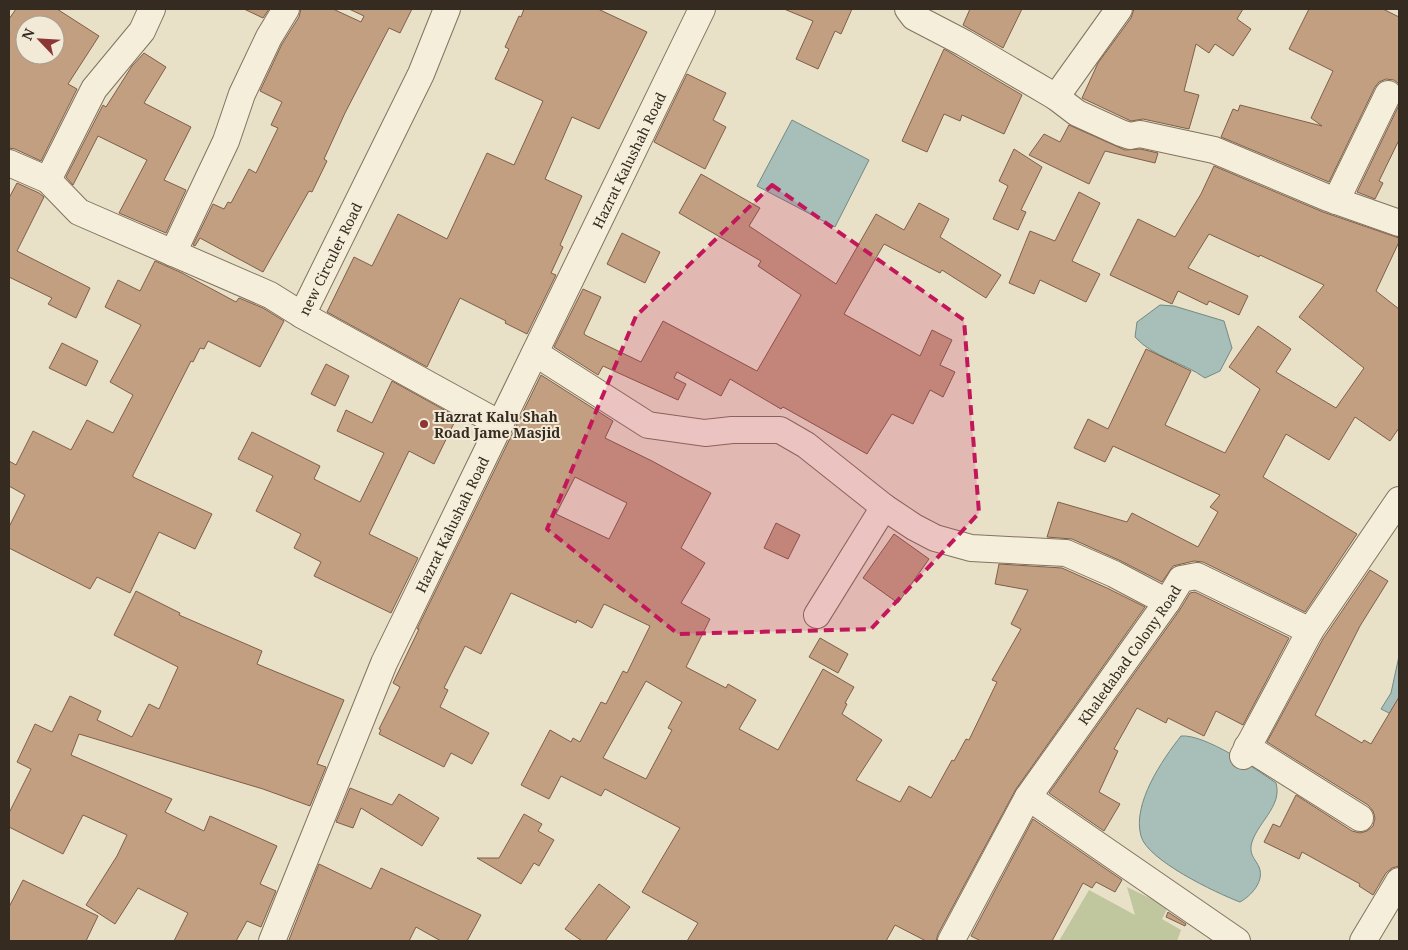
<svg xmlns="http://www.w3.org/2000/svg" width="1408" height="950" font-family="'Noto Serif',serif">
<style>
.green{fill:#c0c69d}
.water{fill:#a8beb8;stroke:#708b85}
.building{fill:#c39f82;stroke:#7f5f48;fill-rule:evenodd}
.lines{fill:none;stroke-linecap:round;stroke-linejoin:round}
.minor-casing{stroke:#83735f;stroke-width:28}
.minor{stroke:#f5eeda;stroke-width:26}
.marked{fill:#c2185b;fill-opacity:0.2;stroke:#c2185b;stroke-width:4;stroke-dasharray:10 6;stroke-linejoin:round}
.poi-dot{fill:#8b3736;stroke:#f2ead7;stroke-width:2}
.labels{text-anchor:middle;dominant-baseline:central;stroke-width:4;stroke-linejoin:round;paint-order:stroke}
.street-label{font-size:14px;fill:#352b21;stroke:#f2ead7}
.poi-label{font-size:14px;font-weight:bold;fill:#352b21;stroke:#f2ead7;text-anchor:start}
</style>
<rect width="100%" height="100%" fill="#e9e0c8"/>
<polygon class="green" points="1127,887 1168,907 1162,919 1181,930 1177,941 1059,941 1089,890 1135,915"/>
<g class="water">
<polygon points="792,120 869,160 835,227 757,186"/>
<path d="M1160 305 1174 306 1224 321 1232 348 1220 371 1205 378C1183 362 1154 358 1135 337L1137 322Z"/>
<polygon points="1399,656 1399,718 1381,709 1391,693"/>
<path d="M1181 736C1205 734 1256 769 1276 783 1283 807 1255 824 1251 846 1250 856 1256 860 1259 867 1265 881 1251 896 1240 902 1216 893 1147 860 1141 836 1132 804 1162 760 1181 736Z"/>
</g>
<g class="building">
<path d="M16 9H57L99 36 68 84 77 89 41 161 15 149 9 148V19ZM25 25H55V55H25Z"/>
<polygon points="244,9 269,9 263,18"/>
<polygon points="301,9 333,9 361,22 364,16 349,9 412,9 400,33 389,28 345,113 324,159 327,161 312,192 309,191 263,272 200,238 195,246 193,245 213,204 224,209 228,202 231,203 249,169 256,173 278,128 271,125 282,102 260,91 282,44 299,17"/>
<polygon points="524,9 598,9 647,32 599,129 572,117 545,179 582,196 560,245 563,247 551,273 556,275 527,334 505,323 506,321 460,298 427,367 327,312 354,257 372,266 398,214 447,239 487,153 514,165 543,101 495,79 509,49 505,47 519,16 521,17"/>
<polygon points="784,9 852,9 841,34 835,31 818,69 796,59 813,21"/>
<polygon points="970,9 1022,9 1003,48 963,25"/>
<polygon points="1134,9 1243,9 1237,19 1251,29 1233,56 1215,44 1209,53 1196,44 1184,91 1199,95 1189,129 1143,119 1131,121 1082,98 1098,63 1131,18"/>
<polygon points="1309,9 1383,9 1399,17 1399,84 1394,80 1386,79 1379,82 1375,87 1329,182 1221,137 1233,109 1238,111 1240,105 1322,126 1311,118 1333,71 1289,49"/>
<polygon points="944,49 1022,95 1004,134 962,115 960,121 944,114 927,152 902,141"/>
<polygon points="144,53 166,67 144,103 191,127 164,180 186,190 166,233 119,213 147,160 98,136 73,185 66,177 103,105 106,107 132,66"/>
<polygon points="687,74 726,93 713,120 726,127 705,169 654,142"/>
<polygon points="1399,105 1399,140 1379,181 1383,183 1375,199 1357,192"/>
<polygon points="1069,125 1125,150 1140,149 1158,153 1155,163 1105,151 1089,184 1029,155 1044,134 1060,142"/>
<polygon points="1014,149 1042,167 1021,210 1026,212 1018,230 993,219 1008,186 999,181"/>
<polygon points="1214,166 1323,212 1399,238 1399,242 1376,291 1399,309 1399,428 1390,441 1355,417 1329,460 1286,434 1263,477 1357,534 1305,612 1203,562 1194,561 1173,566 1162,582 1121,561 1072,539 1047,537 1058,502 1127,522 1132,513 1198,547 1218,512 1210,507 1220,495 1113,446 1105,462 1074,448 1088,419 1108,429 1146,349 1191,371 1165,425 1225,453 1260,389 1229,367 1258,326 1291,349 1276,372 1336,408 1364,368 1299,317 1324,285 1260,255 1259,257 1209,234 1188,268 1248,296 1239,315 1209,301 1207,305 1178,291 1172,304 1110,275 1138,219 1175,237 1201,194"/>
<polygon points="701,174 760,208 749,226 836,284 876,214 904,230 919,203 949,219 940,237 1001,275 986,298 942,270 940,273 884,244 844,314 920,356 932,330 952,340 940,365 955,372 943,397 930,390 913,424 892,414 867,454 783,407 781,409 730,379 721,396 677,372 674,378 686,384 678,400 603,366 598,375 554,347 583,289 601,297 584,333 585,335 641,362 663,321 757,371 801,295 758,266 761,261 679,213"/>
<polygon points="17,183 39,193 44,197 17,251 90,288 76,318 48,304 52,298 9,277 9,198"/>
<polygon points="1079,192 1100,203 1072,261 1100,274 1086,302 1040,280 1034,294 1009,283 1030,231 1055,241"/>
<polygon points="622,233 660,252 645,283 607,264"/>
<polygon points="155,261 182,273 236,302 239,298 263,308 284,321 260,367 208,341 204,349 200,348 193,362 191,361 133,475 133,477 212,514 195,549 159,532 130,593 97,577 90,589 9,548 9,527 25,495 9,486 9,461 16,465 33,431 71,450 87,420 113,433 133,395 110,382 141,325 105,307 118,280 140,291"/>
<polygon points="62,343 98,361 86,386 49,368"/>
<polygon points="326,364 349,376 335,406 311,394"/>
<path d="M541 375 613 421 605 438 652 461 711 493 681 548 705 563 681 603 710 619 686 667 726 688 728 684 756 700 739 729 778 750 823 669 854 687 845 703 847 704 842 714 882 740 856 780 900 802 909 786 931 798 952 760 954 761 966 739 969 740 997 682 992 680 1021 629 1011 624 1028 590 995 584 999 564 1062 568 1107 588 1145 607 1016 789 938 934 936 941H926L895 925 886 941H687L698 923 642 892 680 828 605 789 601 796 561 776 549 799 521 785 550 730 571 742 573 738 580 742 601 702 606 704 623 671 627 673 650 626 604 604 592 628 577 620 576 623 511 593 481 654 465 646 444 688 448 690 440 707 489 733 472 764 451 753 444 767 379 734 381 730 379 729 400 687 393 683 419 629H417ZM575 477 627 503 609 539 556 514ZM646 681 682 702 668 728 672 730 646 779 603 758Z"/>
<polygon points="392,381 457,417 434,464 409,451 369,534 418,558 391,613 314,576 321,562 294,548 301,534 256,511 273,476 238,459 252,432 320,466 314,479 360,502 384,453 337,431 346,410 372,423"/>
<polygon points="776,523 800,535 788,559 764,548"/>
<polygon points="894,534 929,559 898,603 863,578"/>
<polygon points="1370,570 1388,581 1360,626 1315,715 1362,743 1364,740 1371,744 1399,697 1399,866 1392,868 1386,873 1373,895 1359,886 1360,884 1302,852 1299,859 1264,842 1273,824 1280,827 1296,795 1352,831 1360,833 1367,831 1373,826 1375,818 1373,811 1368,805 1267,742 1323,639"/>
<polygon points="136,591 180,613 179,615 262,651 257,664 344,700 317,764 326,767 310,806 263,789 79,734 71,755 172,799 165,812 204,831 210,816 277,846 260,884 276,891 261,927 247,921 236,941 174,941 188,913 138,888 115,924 86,905 117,856 127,835 83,815 63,854 9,827 9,813 31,769 17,762 35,724 52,732 70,696 101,711 97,720 132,737 149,704 159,709 178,667 114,635"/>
<polygon points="1195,592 1289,638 1243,725 1216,711 1204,736 1168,718 1166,723 1137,708 1114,749 1118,751 1099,792 1120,804 1104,831 1049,793 1179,611 1190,593"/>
<polygon points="820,638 848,654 838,673 809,657"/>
<polygon points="350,788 392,805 399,794 439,818 422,846 361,808 353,828 336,822"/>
<polygon points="524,814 542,824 538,831 554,840 539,866 534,863 521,884 477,858 499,858"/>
<polygon points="1033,819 1122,880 1115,892 1096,882 1092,888 1083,883 1052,941 981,941 971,936"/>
<polygon points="319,864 371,889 381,868 481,915 467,941 441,941 416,927 409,941 292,941 289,940"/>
<polygon points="23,880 98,916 86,941 9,941 9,907"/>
<polygon points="599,884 630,907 605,941 582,941 565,929"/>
<polygon points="1168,912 1186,924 1185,926 1166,917"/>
</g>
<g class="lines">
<defs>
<g id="minor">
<polyline points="908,9 914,17 964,43 1056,97 1119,9"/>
<polyline points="1056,97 1077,113 1121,133 1130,136 1140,134 1214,150 1328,198 1399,223"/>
<path id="s1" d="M9 163 48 180 79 212 270 295 302 315 421 74 447 9"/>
<polyline points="48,180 94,89 142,31 152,9"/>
<polyline points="1336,201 1388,94"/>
<polyline points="173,253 226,141 242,94 269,37 286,9"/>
<polyline points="302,315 500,424"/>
<polyline points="535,353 648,425 705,433 732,430 780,430 806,445 884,507 817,615"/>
<polyline points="884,507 914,527 935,538 971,548 1066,553 1114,574 1167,602"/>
<polyline points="1247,747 1360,818"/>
<polyline points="1243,756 1310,631 1399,500"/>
<polyline points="1028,797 1237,941"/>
<path id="s2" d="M272 941 384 663 702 9"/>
<path id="s3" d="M951 941 1028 797 1167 602 1181 579 1197 576 1310 631"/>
<polyline points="1363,941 1399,881"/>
</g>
</defs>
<use href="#minor" class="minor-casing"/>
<use href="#minor" class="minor"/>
</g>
<path class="marked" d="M772 185 964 320 979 513 871 629 678 634 547 529 636 316Z"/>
<circle class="poi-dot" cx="424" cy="424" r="5"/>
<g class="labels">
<g class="street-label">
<text stroke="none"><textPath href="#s2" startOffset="859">Hazrat Kalushah Road</textPath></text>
<text stroke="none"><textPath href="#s1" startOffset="396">new Circuler Road</textPath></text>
<text stroke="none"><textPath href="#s2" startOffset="454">Hazrat Kalushah Road</textPath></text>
<text stroke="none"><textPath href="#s3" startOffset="338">Khaledabad Colony Road</textPath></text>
</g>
<g class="poi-label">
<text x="434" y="416">Hazrat Kalu Shah<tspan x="434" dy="16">Road Jame Masjid</tspan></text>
</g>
</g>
<rect width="1408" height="950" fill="none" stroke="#352b21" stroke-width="20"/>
<g transform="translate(40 40) rotate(295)"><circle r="24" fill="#f2ead7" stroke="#a69e8e"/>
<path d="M0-4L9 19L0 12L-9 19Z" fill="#8b3736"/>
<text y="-8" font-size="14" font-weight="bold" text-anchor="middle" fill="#352b21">N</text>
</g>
</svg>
